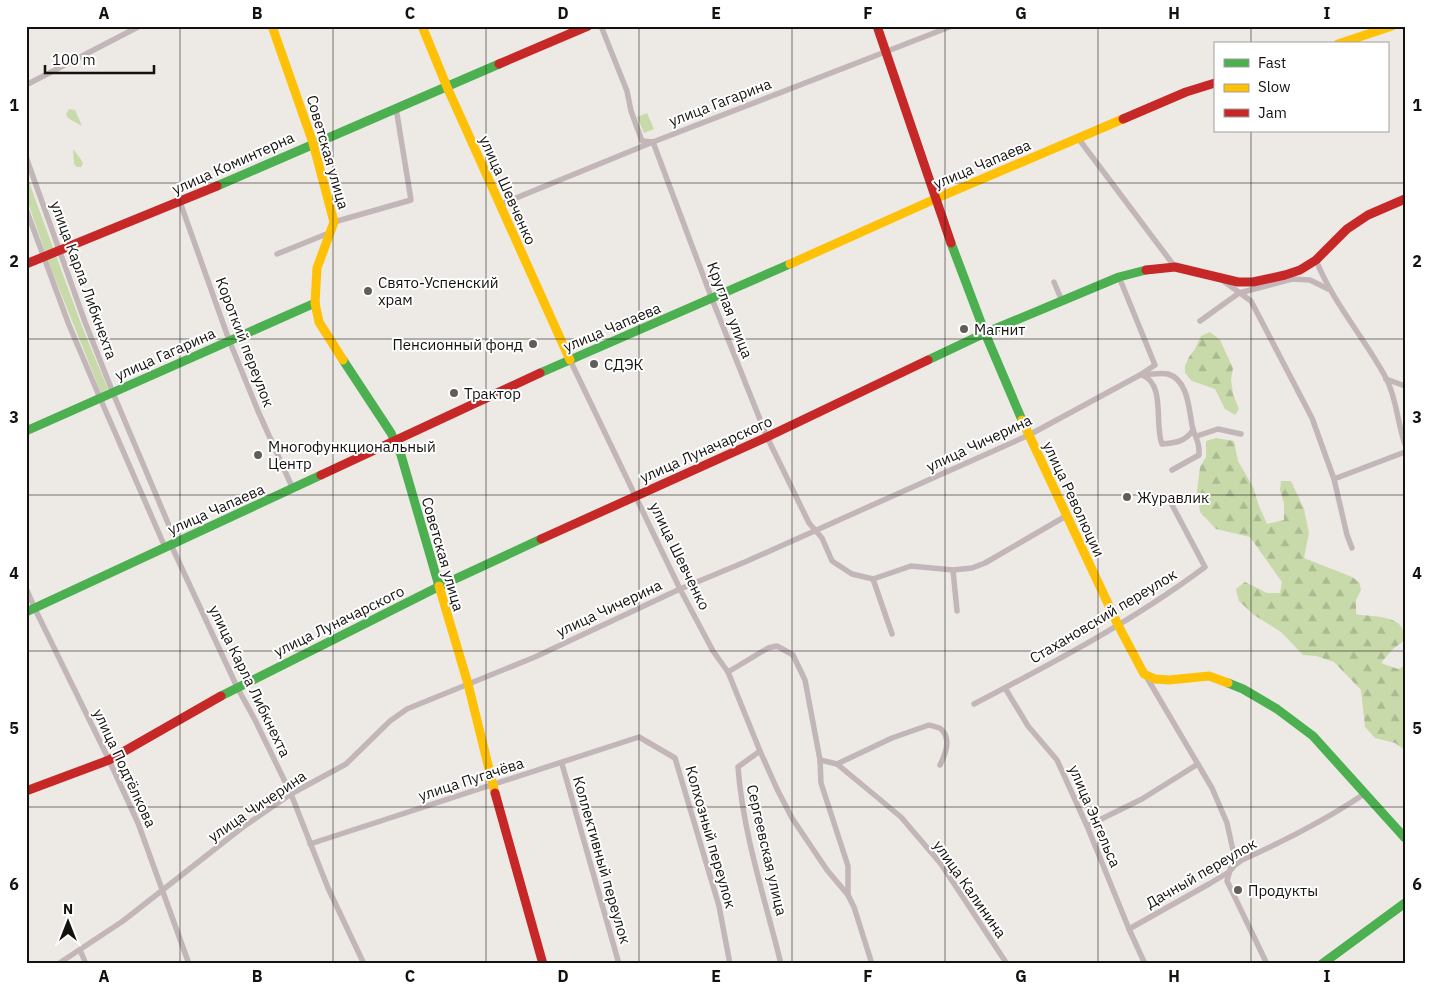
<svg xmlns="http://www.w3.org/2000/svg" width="1431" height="990" font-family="'IBM Plex Sans',sans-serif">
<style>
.forest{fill:url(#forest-firs)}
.park{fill:#c8daaa}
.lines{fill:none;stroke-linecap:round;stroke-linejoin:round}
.street{stroke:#c3b6b9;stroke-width:5.5}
.fast{stroke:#4caf50;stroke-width:9}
.slow{stroke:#ffc107;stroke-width:9}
.jam{stroke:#c62828;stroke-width:9}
.grid{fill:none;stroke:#14120f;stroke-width:1;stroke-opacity:0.55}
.poi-dot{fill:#605d5a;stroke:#fff;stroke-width:2}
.labels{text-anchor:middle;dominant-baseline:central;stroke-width:4;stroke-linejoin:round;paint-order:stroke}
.street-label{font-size:15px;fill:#14120f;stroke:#fff}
.poi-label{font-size:15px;fill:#14120f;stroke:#fff;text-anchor:start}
.neatline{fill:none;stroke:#14120f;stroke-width:2}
.grid-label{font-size:16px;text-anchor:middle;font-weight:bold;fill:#14120f}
</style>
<defs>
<pattern id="forest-firs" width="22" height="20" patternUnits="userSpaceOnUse" patternTransform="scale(1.25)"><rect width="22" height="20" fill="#c8daaa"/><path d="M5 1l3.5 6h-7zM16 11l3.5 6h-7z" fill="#abba91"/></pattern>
</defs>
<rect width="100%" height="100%" fill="#ede9e4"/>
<g class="forest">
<polygon points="1210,332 1220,340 1233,368 1231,380 1233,394 1239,409 1235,415 1225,409 1215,389 1192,381 1185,373 1185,366 1189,357 1195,349 1201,336"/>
<path d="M1216 438 1234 441 1238 461 1253 487 1259 506 1267 524 1284 520V503L1280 490 1281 481H1291L1304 509 1309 533 1304 558 1352 577 1359 582 1361 590 1356 600V614C1375 618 1405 613 1405 640L1393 649 1381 663 1398 669 1405 666V750L1395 743 1375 738 1365 727 1361 690 1334 662 1316 656 1303 655 1281 632 1254 615 1239 601 1236 589 1245 582 1267 593H1280L1282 582 1250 537 1216 529 1200 512 1197 491 1200 467 1206 457V441Z"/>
</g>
<g class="park">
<polygon points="69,109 75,110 82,126 68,118 66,114"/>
<polygon points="647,113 654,129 644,133 637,117"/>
<polygon points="73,149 82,161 83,164 81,167 77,167 74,164"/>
<polygon points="26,174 83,329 108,389 101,393 50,266 26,197"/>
</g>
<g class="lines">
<g class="street">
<polyline points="601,26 627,91 631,111 642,141 653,142 712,299 767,437 809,523 822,538 832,561 852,574 873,579 911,566 953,570 972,568 985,563 1066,516"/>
<polyline points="26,85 140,26"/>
<polyline points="1078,138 1175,267"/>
<polyline points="26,157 85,322 113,393 176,542 175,544"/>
<polyline points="180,202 229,340 258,411 293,489"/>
<polyline points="499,205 653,142 952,26"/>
<polyline points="26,209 69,325 100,398 161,538 165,547 168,547"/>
<polyline points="334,222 411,200 396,108"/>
<polyline points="277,254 329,233"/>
<path d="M1316 260C1333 303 1364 337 1386 378 1397 399 1397 422 1405 444"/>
<polyline points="1222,280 1251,301 1312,418 1334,479 1347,535 1352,548"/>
<polyline points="1054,282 1062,301"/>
<polyline points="1200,321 1239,293 1292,279 1310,280 1328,289"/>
<polyline points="570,360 680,589 713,651 728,672 760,751 777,789 792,818 827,870 848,895 854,907 872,964"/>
<path d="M1140 375C1148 375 1160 372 1168 374 1188 380 1189 409 1192 425 1194 438 1200 439 1199 455L1172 470"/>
<path d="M1142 375C1166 384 1154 425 1162 444 1175 443 1185 442 1193 430"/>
<polyline points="1386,379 1405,386"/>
<polyline points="1197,436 1218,429 1241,434"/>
<polyline points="1334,479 1405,452"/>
<polyline points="172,547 237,687 255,720 291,794 328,888 364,964"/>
<polyline points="953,570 957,611"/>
<polyline points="873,579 892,634"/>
<polyline points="26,588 35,609 109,760 138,823 189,964"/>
<polyline points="728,672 768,648 777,646 793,655 805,680 820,760 837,764 901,817 941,864 1007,964"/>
<polyline points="1146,676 1212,788 1227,823 1234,855 1227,881 1267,964"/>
<polyline points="1005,688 1028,726 1057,760 1087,826 1129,929 1145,964"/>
<path d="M974 704C1053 663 1133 621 1205 567L1171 503"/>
<path d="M760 751 738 767C743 834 765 899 781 964"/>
<polyline points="820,760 821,783 848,866 848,895"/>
<polyline points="562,764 619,964"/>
<path d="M837 764 892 738 929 725C932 726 938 727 941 729 952 739 945 755 940 765"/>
<polyline points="1087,826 1142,799 1198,764"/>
<polyline points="310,844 639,737 675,758 719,906 730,964"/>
<path d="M1129 929 1209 884 1229 872 1235 865 1242 860C1284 841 1326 820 1364 794"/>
<polyline points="80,950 86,964"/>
<polyline points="58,964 123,921 243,827 291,794 346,764 390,721 407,709 535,657 680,589 745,562 1029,435 1140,375 1155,365 1119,277"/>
</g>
<g class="fast">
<polyline points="217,186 499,64"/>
<polyline points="951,243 985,333 1022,420"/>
<polyline points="343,360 391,433 401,455 439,586"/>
<polyline points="928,360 985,333 1119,277 1146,270"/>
<polyline points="540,373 790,264"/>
<polyline points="26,431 315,303"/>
<polyline points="26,612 321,475"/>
<polyline points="1228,683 1243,689 1277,709 1313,736 1405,838"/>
<polyline points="221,696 438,587 541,539"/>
<polyline points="1322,964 1405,903"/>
</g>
<g class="slow">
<polyline points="272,26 313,143 334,222 317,268 315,303 319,322 343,360"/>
<polyline points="422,26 447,87 570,360"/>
<polyline points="1338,44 1392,26"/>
<polyline points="790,264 935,199 1123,119"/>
<polyline points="1022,420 1118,625 1144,674 1155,679 1169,680 1209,676 1228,683"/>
<polyline points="439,586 468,684 495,793"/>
</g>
<g class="jam">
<polyline points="877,26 951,243"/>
<polyline points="499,64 588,26"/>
<polyline points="1123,119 1186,92 1215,83"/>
<polyline points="26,264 217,186"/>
<polyline points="1146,270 1175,267 1238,282 1253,282 1285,275 1300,270 1316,260 1347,229 1368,215 1405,199"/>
<polyline points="321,475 540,373"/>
<polyline points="541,539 767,437 928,360"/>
<polyline points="26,791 109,760 221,696"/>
<polyline points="495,793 543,964"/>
</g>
</g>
<path class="grid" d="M180 26V964M333 26V964M486 26V964M639 26V964M792 26V964M945 26V964M1098 26V964M1251 26V44M1251 131V964M26 183H1405M26 339H1405M26 495H1405M26 651H1405M26 807H1405"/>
<g class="poi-dot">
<circle cx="368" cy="291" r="5"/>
<circle cx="964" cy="329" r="5"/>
<circle cx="533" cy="344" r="5"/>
<circle cx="594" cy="364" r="5"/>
<circle cx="454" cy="393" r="5"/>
<circle cx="258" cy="455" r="5"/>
<circle cx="1127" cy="497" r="5"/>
<circle cx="1238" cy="890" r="5"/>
</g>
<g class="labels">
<g class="street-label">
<text transform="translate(720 102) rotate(-21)">улица Гагарина</text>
<text transform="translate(328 152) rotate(74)">Советская улица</text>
<text transform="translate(233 163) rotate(-24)">улица Коминтерна</text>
<text transform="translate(982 164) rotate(-23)">улица Чапаева</text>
<text transform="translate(508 190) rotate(66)">улица Шевченко</text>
<text transform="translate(84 280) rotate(70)">улица Карла Либкнехта</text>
<text transform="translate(730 310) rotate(69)">Круглая улица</text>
<text transform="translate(612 327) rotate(-23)">улица Чапаева</text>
<text transform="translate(245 342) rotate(69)">Короткий переулок</text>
<text transform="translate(165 354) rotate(-24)">улица Гагарина</text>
<text transform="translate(979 443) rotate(-25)">улица Чичерина</text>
<text transform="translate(706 449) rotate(-24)">улица Луначарского</text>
<text transform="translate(1074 499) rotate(65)">улица Революции</text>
<text transform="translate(216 509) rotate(-24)">улица Чапаева</text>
<text transform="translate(443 554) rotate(74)">Советская улица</text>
<text transform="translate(680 556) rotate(64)">улица Шевченко</text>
<text transform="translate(609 608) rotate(-25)">улица Чичерина</text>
<text transform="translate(1103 616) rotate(-31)">Стахановский переулок</text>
<text transform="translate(339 621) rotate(-26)">улица Луначарского</text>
<text transform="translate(250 681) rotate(64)">улица Карла Либкнехта</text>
<text transform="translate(125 768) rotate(65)">улица Подтёлкова</text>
<text transform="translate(471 779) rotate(-18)">улица Пугачёва</text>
<text transform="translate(257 806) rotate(-34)">улица Чичерина</text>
<text transform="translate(1095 816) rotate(67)">улица Энгельса</text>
<text transform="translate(711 837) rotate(74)">Колхозный переулок</text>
<text transform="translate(767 850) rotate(77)">Сергеевская улица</text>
<text transform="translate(602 860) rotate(74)">Коллективный переулок</text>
<text transform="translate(1201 873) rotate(-30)">Дачный переулок</text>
<text transform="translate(970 889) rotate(55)">улица Калинина</text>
</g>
<g class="poi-label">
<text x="378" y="282">Свято-Успенский<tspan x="378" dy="17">храм</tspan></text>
<text x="974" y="329">Магнит</text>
<text x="523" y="344" text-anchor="end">Пенсионный фонд</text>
<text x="604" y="364">СДЭК</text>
<text x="464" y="393">Трактор</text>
<text x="268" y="446">Многофункциональный<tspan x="268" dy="17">Центр</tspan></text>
<text x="1137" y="497">Журавлик</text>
<text x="1248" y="890">Продукты</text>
</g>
</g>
<rect width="1431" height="990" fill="none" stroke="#ffffff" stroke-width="55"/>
<rect x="1214" y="42" width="175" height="90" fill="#ffffff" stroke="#a1a09f"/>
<rect x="1224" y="59" width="25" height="8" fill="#4caf50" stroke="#a1a09f"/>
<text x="1258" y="68" font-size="15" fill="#14120f">Fast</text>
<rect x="1224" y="84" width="25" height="8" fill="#ffc107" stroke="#a1a09f"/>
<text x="1258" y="92" font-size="15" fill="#14120f">Slow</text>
<rect x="1224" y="109" width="25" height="8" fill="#c62828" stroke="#a1a09f"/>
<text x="1258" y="118" font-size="15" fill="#14120f">Jam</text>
<g transform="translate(68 922)" stroke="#ffffff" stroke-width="4" paint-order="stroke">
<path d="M0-4L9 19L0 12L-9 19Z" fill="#14120f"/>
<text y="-8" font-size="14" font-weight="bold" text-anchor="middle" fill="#14120f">N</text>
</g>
<path d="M45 65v8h109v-8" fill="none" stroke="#14120f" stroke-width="2.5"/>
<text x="52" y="65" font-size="15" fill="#14120f" stroke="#ffffff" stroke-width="4" paint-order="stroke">100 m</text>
<rect x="28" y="28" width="1376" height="934" class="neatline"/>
<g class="grid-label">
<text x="104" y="19">A</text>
<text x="257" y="19">B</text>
<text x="410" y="19">C</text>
<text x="563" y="19">D</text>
<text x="716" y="19">E</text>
<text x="868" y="19">F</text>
<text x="1021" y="19">G</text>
<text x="1174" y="19">H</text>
<text x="1327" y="19">I</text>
<text x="14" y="111">1</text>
<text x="1417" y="111">1</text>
<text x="14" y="267">2</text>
<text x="1417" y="267">2</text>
<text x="14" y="423">3</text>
<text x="1417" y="423">3</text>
<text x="14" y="579">4</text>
<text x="1417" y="579">4</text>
<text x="14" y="734">5</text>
<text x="1417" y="734">5</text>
<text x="14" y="890">6</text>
<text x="1417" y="890">6</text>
<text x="104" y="982">A</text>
<text x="257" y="982">B</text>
<text x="410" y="982">C</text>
<text x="563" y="982">D</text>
<text x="716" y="982">E</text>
<text x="868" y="982">F</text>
<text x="1021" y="982">G</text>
<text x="1174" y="982">H</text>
<text x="1327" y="982">I</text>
</g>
</svg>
